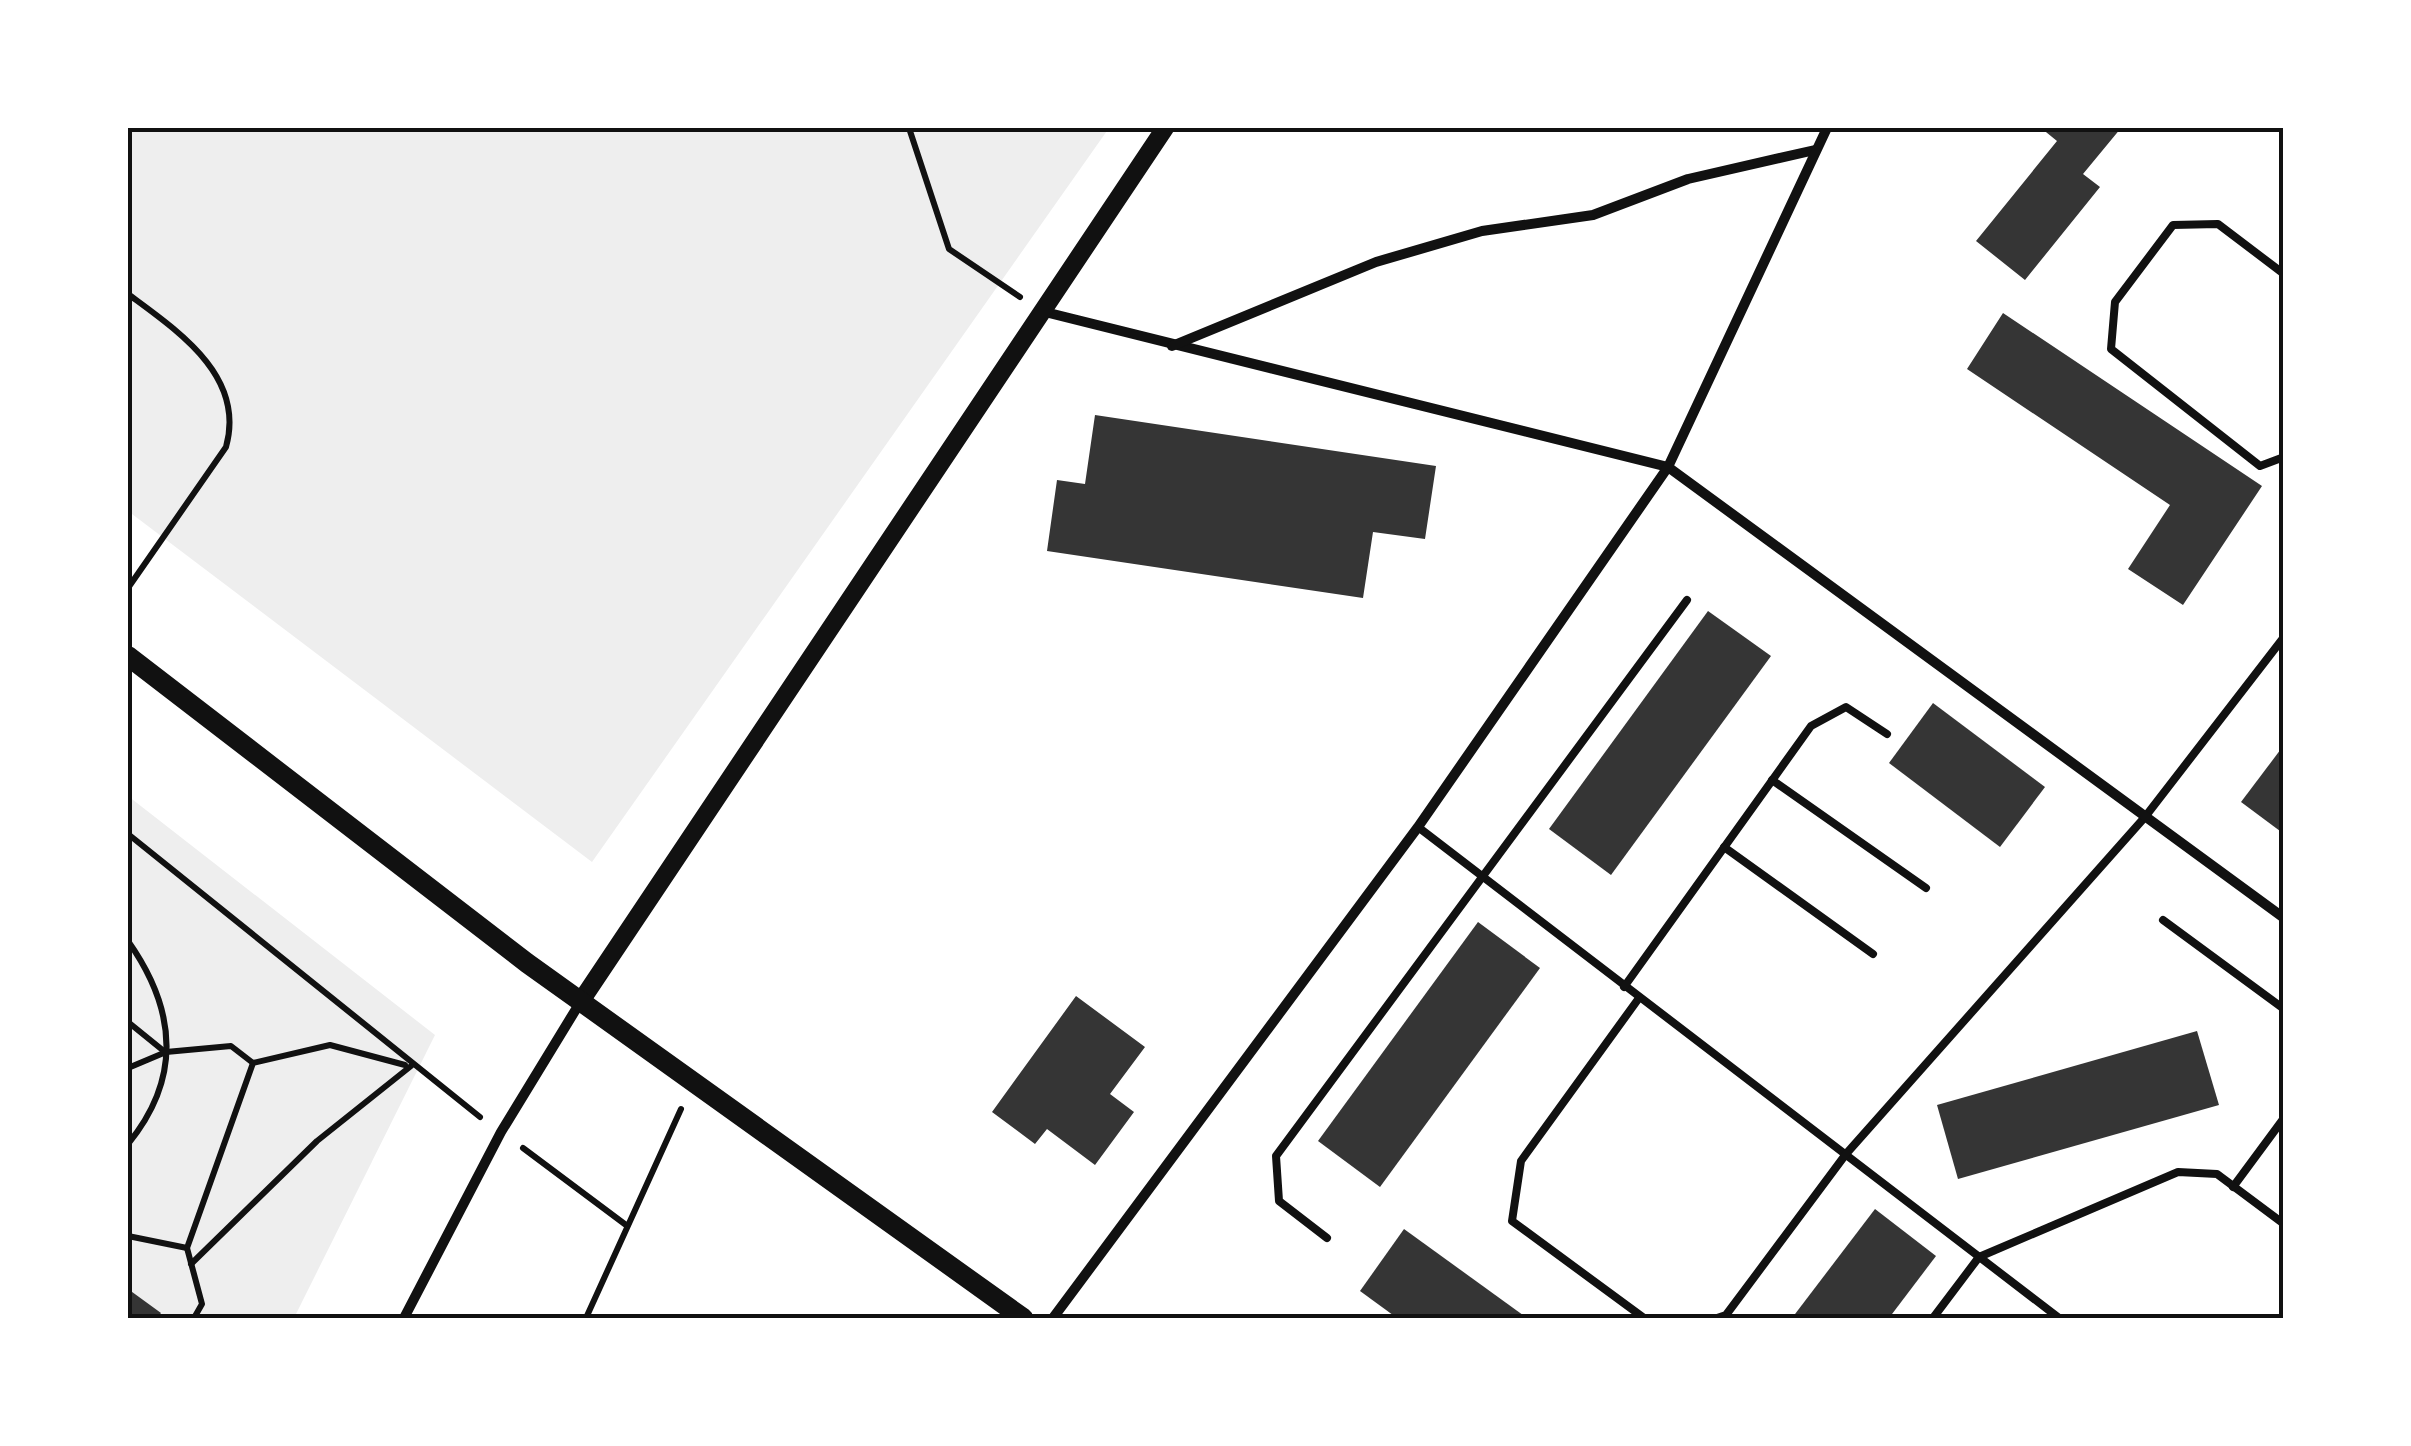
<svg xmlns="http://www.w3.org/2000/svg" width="2411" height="1446" font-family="Helvetica,sans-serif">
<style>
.green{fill:#eee}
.building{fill:#353535}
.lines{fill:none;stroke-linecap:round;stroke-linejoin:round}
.path{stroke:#111;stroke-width:6}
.service{stroke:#111;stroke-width:8}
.minor{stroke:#111;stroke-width:10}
.tertiary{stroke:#111;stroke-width:18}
.secondary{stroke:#111;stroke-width:20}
.neatline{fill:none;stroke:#111;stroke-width:4}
</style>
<rect width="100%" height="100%" fill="#fff"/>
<g class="green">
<polygon points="128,128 1109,128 592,862 128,511"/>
<polygon points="128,796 435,1035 294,1318 128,1318"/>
</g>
<g class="building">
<polygon points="2041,128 2121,128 2083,174 2100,187 2025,280 1976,241 2057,141"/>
<polygon points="2003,313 2262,486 2183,605 2128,569 2170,505 1967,369"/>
<polygon points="1095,415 1436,466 1425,539 1373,532 1363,598 1047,551 1057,480 1085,484"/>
<polygon points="1708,611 1771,656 1611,875 1549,829"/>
<polygon points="1933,703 2045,787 2000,847 1889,763"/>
<polygon points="2284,745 2284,834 2241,802"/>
<polygon points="1478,922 1540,968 1380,1187 1318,1141"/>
<polygon points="1076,996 1145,1047 1110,1094 1134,1112 1095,1165 1047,1129 1035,1144 992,1112"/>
<polygon points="2197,1031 2219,1105 1958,1179 1937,1105"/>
<polygon points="1875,1209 1936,1256 1889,1318 1792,1318"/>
<polygon points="1404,1229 1527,1318 1397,1318 1360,1291"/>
<polygon points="128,1289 161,1313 157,1318 128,1318"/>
</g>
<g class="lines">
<g class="path">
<polyline points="909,128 949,249 1020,297"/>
<path d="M128 294C178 331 246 376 226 447L128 588"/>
<polyline points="128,834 480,1117"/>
<path d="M128 941C176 1009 183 1077 128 1144"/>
<polyline points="128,1022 165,1052"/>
<polyline points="128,1068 166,1052 231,1046 253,1063"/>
<polyline points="523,1148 626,1225"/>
<polyline points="128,1236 187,1248 253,1063 330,1045 405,1065"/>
<polyline points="187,1248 202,1304 194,1318"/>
<polyline points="191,1264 317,1141 411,1066"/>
<polyline points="586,1318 681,1109"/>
</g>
<g class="service">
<polyline points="2284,274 2218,224 2173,225 2115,302 2111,349 2260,466 2284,457"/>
<polyline points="1772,780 1926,888"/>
<polyline points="1418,827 2059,1318"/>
<polyline points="1724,847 1873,954"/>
<polyline points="2163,920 2284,1009"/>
<polyline points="1624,987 1811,726 1846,707 1887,734"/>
<polyline points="1639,998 1521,1161 1512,1221 1644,1318"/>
<polyline points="2233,1187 2284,1118"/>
<polyline points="1327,1238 1279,1201 1276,1156 1687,600"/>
<polyline points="1717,1318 1726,1315 1846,1154 2145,817 2284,637"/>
<polyline points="1933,1318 1979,1257 2178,1172 2217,1174 2284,1224"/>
</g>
<g class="minor">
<polyline points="1041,311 1668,467 2284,918"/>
<polyline points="1172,346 1376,262 1482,231 1593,215 1688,179 1815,150"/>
<polyline points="404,1318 501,1132 581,1001"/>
<polyline points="1053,1318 1418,827 1668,467 1827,128"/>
</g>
<polyline class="tertiary" points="581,1001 1165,128"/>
<polyline class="secondary" points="128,656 527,963 1023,1318"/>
</g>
<rect width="2411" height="1446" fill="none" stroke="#ffffff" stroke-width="260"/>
<rect x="130" y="130" width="2151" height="1186" class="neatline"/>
</svg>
